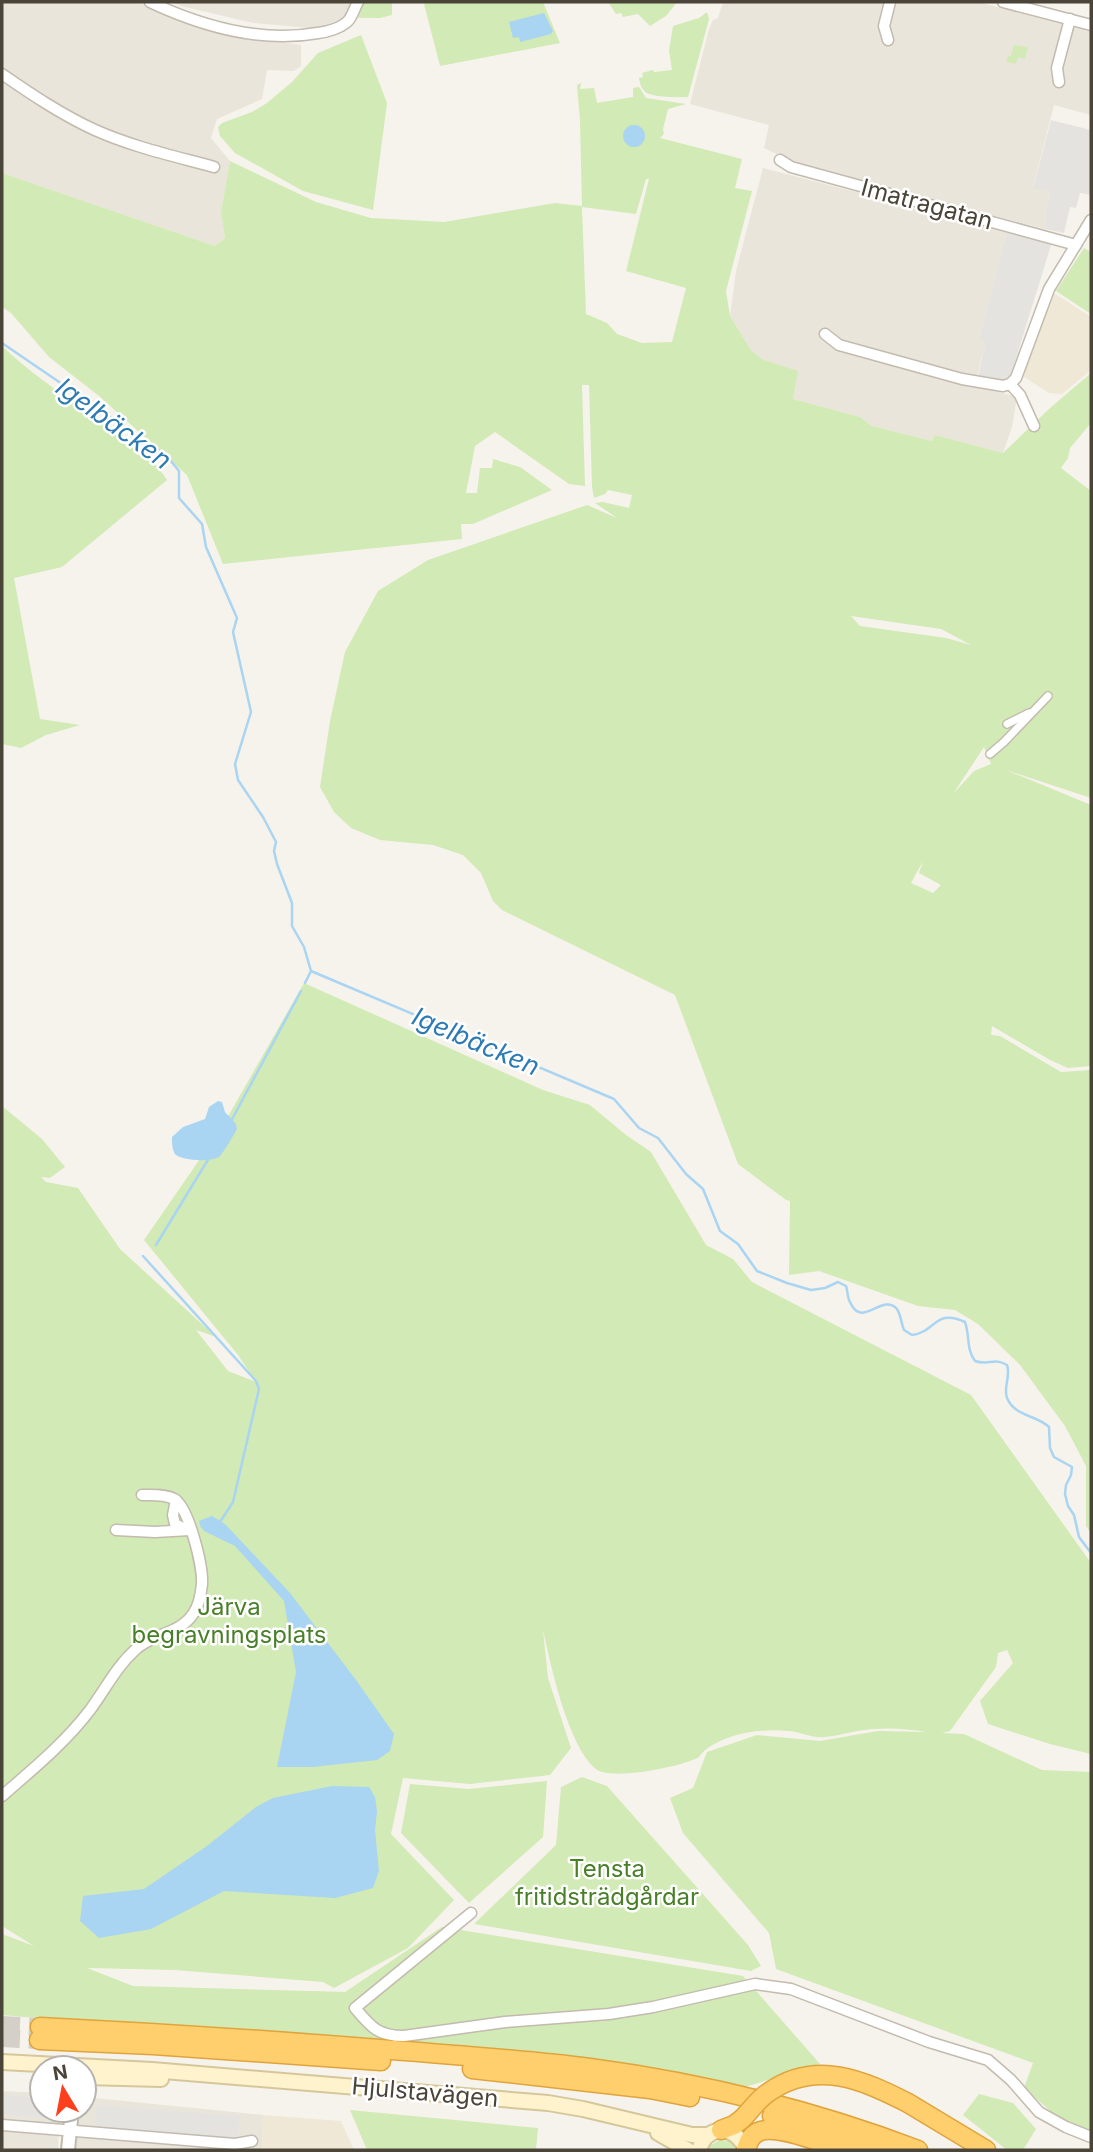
<svg xmlns="http://www.w3.org/2000/svg" width="1093" height="2152" font-family="Inter,sans-serif">
<style>
.residential{fill:#eae5da}
.education{fill:#efe8d6}
.green{fill:#d2eab5;fill-rule:evenodd}
.parking{fill:#e5e3e0}
.water{fill:#a9d4f2}
.lines{fill:none;stroke-linecap:round;stroke-linejoin:round}
.stream{stroke:#a9d4f2;stroke-width:2.5}
.motorway-tunnel{stroke:#d4d0c8;stroke-width:18;stroke-dasharray:18 9;stroke-linecap:butt}
.pedestrian-casing{stroke:#c2bbae;stroke-width:10}
.minor-casing{stroke:#c2bbae;stroke-width:13}
.tertiary-casing{stroke:#c2bbae;stroke-width:16}
.secondary-casing{stroke:#d6c79b;stroke-width:18}
.motorway-casing{stroke:#e0a43c;stroke-width:21}
.pedestrian{stroke:#fff;stroke-width:7}
.minor{stroke:#fff;stroke-width:10}
.tertiary{stroke:#fff;stroke-width:12}
.secondary{stroke:#fff3cd;stroke-width:14}
.motorway{stroke:#ffcf6e;stroke-width:18}
.motorway-bridge-casing{stroke:#e0a43c;stroke-width:21;stroke-linecap:butt}
.motorway-bridge{stroke:#ffcf6e;stroke-width:18}
.labels{text-anchor:middle;dominant-baseline:central;stroke-width:5;stroke-linejoin:round;paint-order:stroke}
.street-label{font-size:24px;fill:#4b4439;stroke:#fff}
.park-label{font-size:24px;fill:#4a7f2a;stroke:#fff}
.water-label{font-size:26px;font-style:italic;fill:#2e7ab2;stroke:#fff}
</style>
<rect width="100%" height="100%" fill="#f6f3ec"/>
<g class="residential">
<polygon points="2,2 137,2 191,22 237,35 301,45 301,66 294,71 267,70 262,99 217,119 211,138 230,161 221,212 225,238 215,246 2,173"/>
<polygon points="172,2 352,2 349,14 320,29 253,23 181,6"/>
<polygon points="723,2 978,2 1091,32 1091,115 1054,105 1033,187 1050,191 1046,212 1045,229 801,166 764,148 769,125 690,104 709,29 713,20 718,18"/>
<polygon points="763,168 1007,231 979,337 985,344 975,386 1017,397 1012,427 1003,453 935,435 932,441 872,426 860,417 793,399 797,371 762,359 751,350 730,316 736,271"/>
<polygon points="2,2091 42,2093 42,2110 60,2110 58,2150 2,2150"/>
<polygon points="84,2097 263,2115 262,2150 75,2150 80,2110 84,2110"/>
</g>
<g class="education">
<polygon points="1054,293 1091,317 1091,370 1062,394 1049,393 1021,375"/>
<polygon points="263,2115 341,2121 354,2150 262,2150"/>
</g>
<g class="green">
<polygon points="364,2 392,2 392,15 380,18 358,18"/>
<polygon points="428,2 543,2 560,43 440,66 424,4"/>
<polygon points="608,2 677,2 666,16 650,26 638,14 623,17 621,13 616,14"/>
<path d="M707 12 709 19 688 97C680 98 653 97 647 93 641 89 640 84 639 78L643 77 642 73 653 70 654 72 672 70 669 51 673 26 699 18Z"/>
<polygon points="361,35 387,103 373,210 303,191 235,153 220,136 218,127 222,123 252,112 267,103 292,82 318,53"/>
<polygon points="1014,45 1028,47 1025,59 1018,57 1016,64 1006,62 1008,56 1011,56"/>
<path d="M581 83 580 89 594 88 597 103 633 97V88L639 87 646 98 686 104 668 109 663 129 664 134 660 138 742 159 735 188 752 191 726 291 730 316 751 350 762 359 798 371 793 399 860 417 872 426 932 441 935 435 1003 453 1049 409 1091 373V423L1070 448 1068 458 1061 468 1091 491V798L1006 770 1091 805V1066L1068 1068 1050 1060 992 1026 991 1035 1000 1036 1061 1072 1091 1070V1533L1086 1526V1466L1065 1426 1020 1365 978 1324 955 1310 918 1306 819 1271 789 1275 790 1201 786 1200 738 1164 675 995 502 910 493 901 481 873 463 855 433 845 380 840 351 828 334 812 320 787 330 721 345 652 378 591 428 560 587 505 617 518 595 503 603 502 629 508 632 495 608 490 605 494 594 498 592 487 589 385H582L585 486 569 484 495 432 475 446 466 493H477L480 468H492L493 459 520 467 552 490 473 524H461L462 539 223 564 187 475 99 396 49 357 11 313 2 307V173L215 246 225 238 221 212 230 161 316 202 371 218 444 222 555 203 582 206 580 120 577 85ZM646 179H649L626 271 686 288 672 342 642 343 617 334 607 323 586 314 582 207 636 214ZM851 616 941 629 971 645 946 638 860 626ZM984 747 991 764 974 771 953 794ZM923 861 919 873 941 885 933 893 911 883Z"/>
<polygon points="1084,248 1091,252 1091,314 1056,291"/>
<path d="M2 346C28 371 59 392 89 413 117 432 149 451 167 480L62 567 14 578 40 719 80 725 46 735 21 748 2 744Z"/>
<path d="M304 983 543 1090 590 1105 626 1135 651 1152 706 1245 733 1259 752 1282 971 1395 1091 1563V1754L1050 1744 988 1724 980 1701 1013 1663 1007 1650 998 1653 996 1667 950 1731 942 1733 964 1734 1042 1770 1091 1772V2130L1062 2121 1024 2088 1033 2063 776 1969 769 1933 683 1833 670 1798 693 1788 707 1752 757 1735 820 1741 878 1731 926 1732C903 1728 880 1727 857 1731 846 1733 836 1736 825 1737 814 1739 801 1732 789 1731 771 1729 748 1731 730 1737 721 1740 709 1746 703 1752 698 1757 701 1757 695 1759 678 1767 610 1781 596 1769 568 1746 551 1666 543 1630L548 1678 571 1748 550 1775 470 1784 403 1778 391 1834 454 1900 408 1948 334 1988 323 1982 175 1970 87 1968 133 1986 345 1992 442 1927 743 1976 820 2064 745 2087 355 2047 2 2015V1934L34 1946 2 1926V1106L42 1139 65 1167 50 1178 41 1177 46 1182 78 1188 120 1249 216 1337 196 1330 228 1371 256 1382 238 1355 144 1240 222 1127Z"/>
<polygon points="582,1777 607,1786 748,1945 761,1966 751,1971 474,1924 556,1845 561,1787"/>
<polygon points="547,1781 543,1837 469,1903 401,1833 410,1784 469,1789"/>
<polygon points="979,2094 1013,2103 1036,2129 1023,2150 1007,2150 963,2115"/>
<polygon points="350,2110 538,2128 536,2150 367,2150"/>
<polygon points="720,2140 731,2141 738,2150 707,2150 711,2145"/>
</g>
<g class="parking">
<polygon points="1051,120 1091,130 1091,195 1080,193 1076,208 1070,207 1064,233 1045,229 1046,212 1050,192 1033,188"/>
<polygon points="1007,231 1052,242 1009,381 978,377 985,344 979,337"/>
<polygon points="2,2095 42,2098 42,2110 50,2110 49,2118 2,2115"/>
<polygon points="97,2105 240,2116 238,2138 95,2127"/>
</g>
<g class="water">
<polygon points="544,13 553,31 551,34 520,42 519,37 513,38 509,22"/>
<circle cx="634" cy="136" r="11"/>
<path d="M218 1101 222 1102 225 1112 236 1124 237 1129C235 1133 222 1155 219 1157 210 1162 182 1161 175 1154 172 1149 172 1143 172 1137L183 1127 205 1119 209 1107Z"/>
<polygon points="212,1516 225,1524 290,1593 356,1680 394,1734 390,1751 377,1760 313,1767 277,1767 296,1672 284,1601 235,1546 204,1531 200,1526 199,1521"/>
<polygon points="332,1786 369,1787 375,1797 377,1811 375,1830 379,1871 373,1888 335,1898 224,1891 151,1929 99,1938 80,1921 83,1896 144,1889 207,1846 256,1807 273,1798"/>
</g>
<g class="lines">
<g class="stream">
<path d="M2 343 166 455 179 471V498L202 524 206 547 237 618 233 632 251 712 235 764 238 780 263 817 276 842 274 851 277 864 292 903V926L304 947 311 971 614 1099 639 1128 658 1138 686 1174 703 1189 720 1231 738 1244 757 1271 787 1283 811 1290 825 1288 838 1282 846 1286C848 1291 847 1297 850 1302 862 1330 882 1292 897 1309 901 1315 901 1323 904 1330L912 1335C936 1332 935 1308 965 1322 970 1336 966 1349 975 1361 990 1366 993 1357 1007 1365 1011 1376 1003 1387 1007 1398 1015 1417 1037 1415 1049 1427L1050 1448 1054 1457 1072 1467 1071 1475 1066 1485 1065 1494 1068 1506 1074 1515 1079 1537 1091 1553"/>
<polyline points="305,983 311,971"/>
<polyline points="230,1123 301,991"/>
<polyline points="156,1245 209,1158"/>
<polyline points="143,1256 256,1381 259,1389 233,1502 220,1522"/>
</g>
<g class="motorway-tunnel">
<polyline points="2,2025 40,2027"/>
<polyline points="2,2038 39,2040"/>
</g>
<defs>
<g id="pedestrian">
<polyline points="1007,724 1029,713"/>
<polyline points="990,754 1004,742 1048,696"/>
</g>
<g id="minor">
<path d="M150 2C201 26 261 43 318 33 327 32 341 28 348 21 352 17 355 7 358 2"/>
<polyline points="1003,2 1091,25"/>
<polyline points="888,40 884,26 890,2"/>
<path d="M2 74C31 94 62 115 95 130 133 147 174 156 214 167"/>
<polyline points="1059,82 1057,68 1070,19"/>
<polyline points="780,160 791,167 1076,245"/>
<polyline points="825,334 839,345 962,379 1003,386 1010,384 1016,378 1049,289 1091,220"/>
<polyline points="1010,384 1020,395 1034,426"/>
<polyline points="176,1500 173,1515 175,1524 187,1530"/>
<polyline points="116,1530 155,1532 190,1530"/>
<path d="M2 1796C33 1769 65 1743 90 1710 105 1690 116 1667 135 1650 151 1634 180 1634 193 1614 199 1606 201 1594 202 1584 203 1567 189 1507 174 1499 165 1494 151 1495 142 1495"/>
<path d="M471 1913 355 2008C371 2027 378 2036 404 2036L505 2022 609 2014 653 2007 755 1984 791 1989 929 2042 988 2060 1011 2080 1039 2112 1066 2127 1091 2137"/>
<polyline points="2,2125 235,2144 252,2141"/>
</g>
<polyline id="tertiary" points="68,2150 72,2110"/>
<g id="secondary">
<polyline points="2,2062 152,2070 548,2103 583,2109 692,2135 708,2135"/>
<polyline points="84,2077 161,2079"/>
<polyline points="658,2133 688,2150"/>
<path d="M699 2150C707 2123 737 2125 746 2150"/>
</g>
<g id="motorway">
<path d="M40 2027C162 2033 283 2041 405 2051 466 2056 529 2060 590 2068 702 2083 813 2110 918 2150"/>
<polyline points="39,2040 153,2045 381,2061"/>
<polyline points="472,2069 650,2089 690,2097"/>
<polyline points="908,2103 986,2150"/>
<polyline points="772,2116 885,2150"/>
<polyline points="721,2130 734,2125 742,2119"/>
<path d="M746 2150C748 2143 750 2136 758 2132 776 2123 824 2144 843 2150"/>
</g>
</defs>
<use href="#pedestrian" class="pedestrian-casing"/>
<use href="#minor" class="minor-casing"/>
<use href="#tertiary" class="tertiary-casing"/>
<use href="#secondary" class="secondary-casing"/>
<use href="#motorway" class="motorway-casing"/>
<use href="#pedestrian" class="pedestrian"/>
<use href="#minor" class="minor"/>
<use href="#tertiary" class="tertiary"/>
<use href="#secondary" class="secondary"/>
<use href="#motorway" class="motorway"/>
<defs>
<path id="motorway-bridge" d="M742 2119C751 2110 758 2099 769 2092 816 2059 863 2080 908 2103"/>
</defs>
<use href="#motorway-bridge" class="motorway-bridge-casing"/>
<use href="#motorway-bridge" class="motorway-bridge"/>
</g>
<g class="labels">
<g class="street-label">
<text transform="translate(927 204) rotate(15)">Imatragatan</text>
<text transform="translate(425 2092) rotate(5)">Hjulstavägen</text>
</g>
<g class="park-label">
<text x="229" y="1606">Järva<tspan x="229" dy="28">begravningsplats</tspan></text>
<text x="607" y="1868">Tensta<tspan x="607" dy="28">fritidsträdgårdar</tspan></text>
</g>
<g class="water-label">
<text transform="translate(114 423) rotate(36)">Igelbäcken</text>
<text transform="translate(476 1041) rotate(23)">Igelbäcken</text>
</g>
</g>
<rect width="1093" height="2152" fill="none" stroke="#4b4439" stroke-width="7"/>
<g transform="translate(63 2089) rotate(350)"><circle r="33" fill="#ffffff" stroke="#b7b4b0" stroke-width="2"/>
<path d="M0-5L12 26L0 18L-12 26Z" fill="#fc3f1d"/>
<text y="-10" font-size="19" font-weight="bold" text-anchor="middle" fill="#4b4439">N</text>
</g>
</svg>
